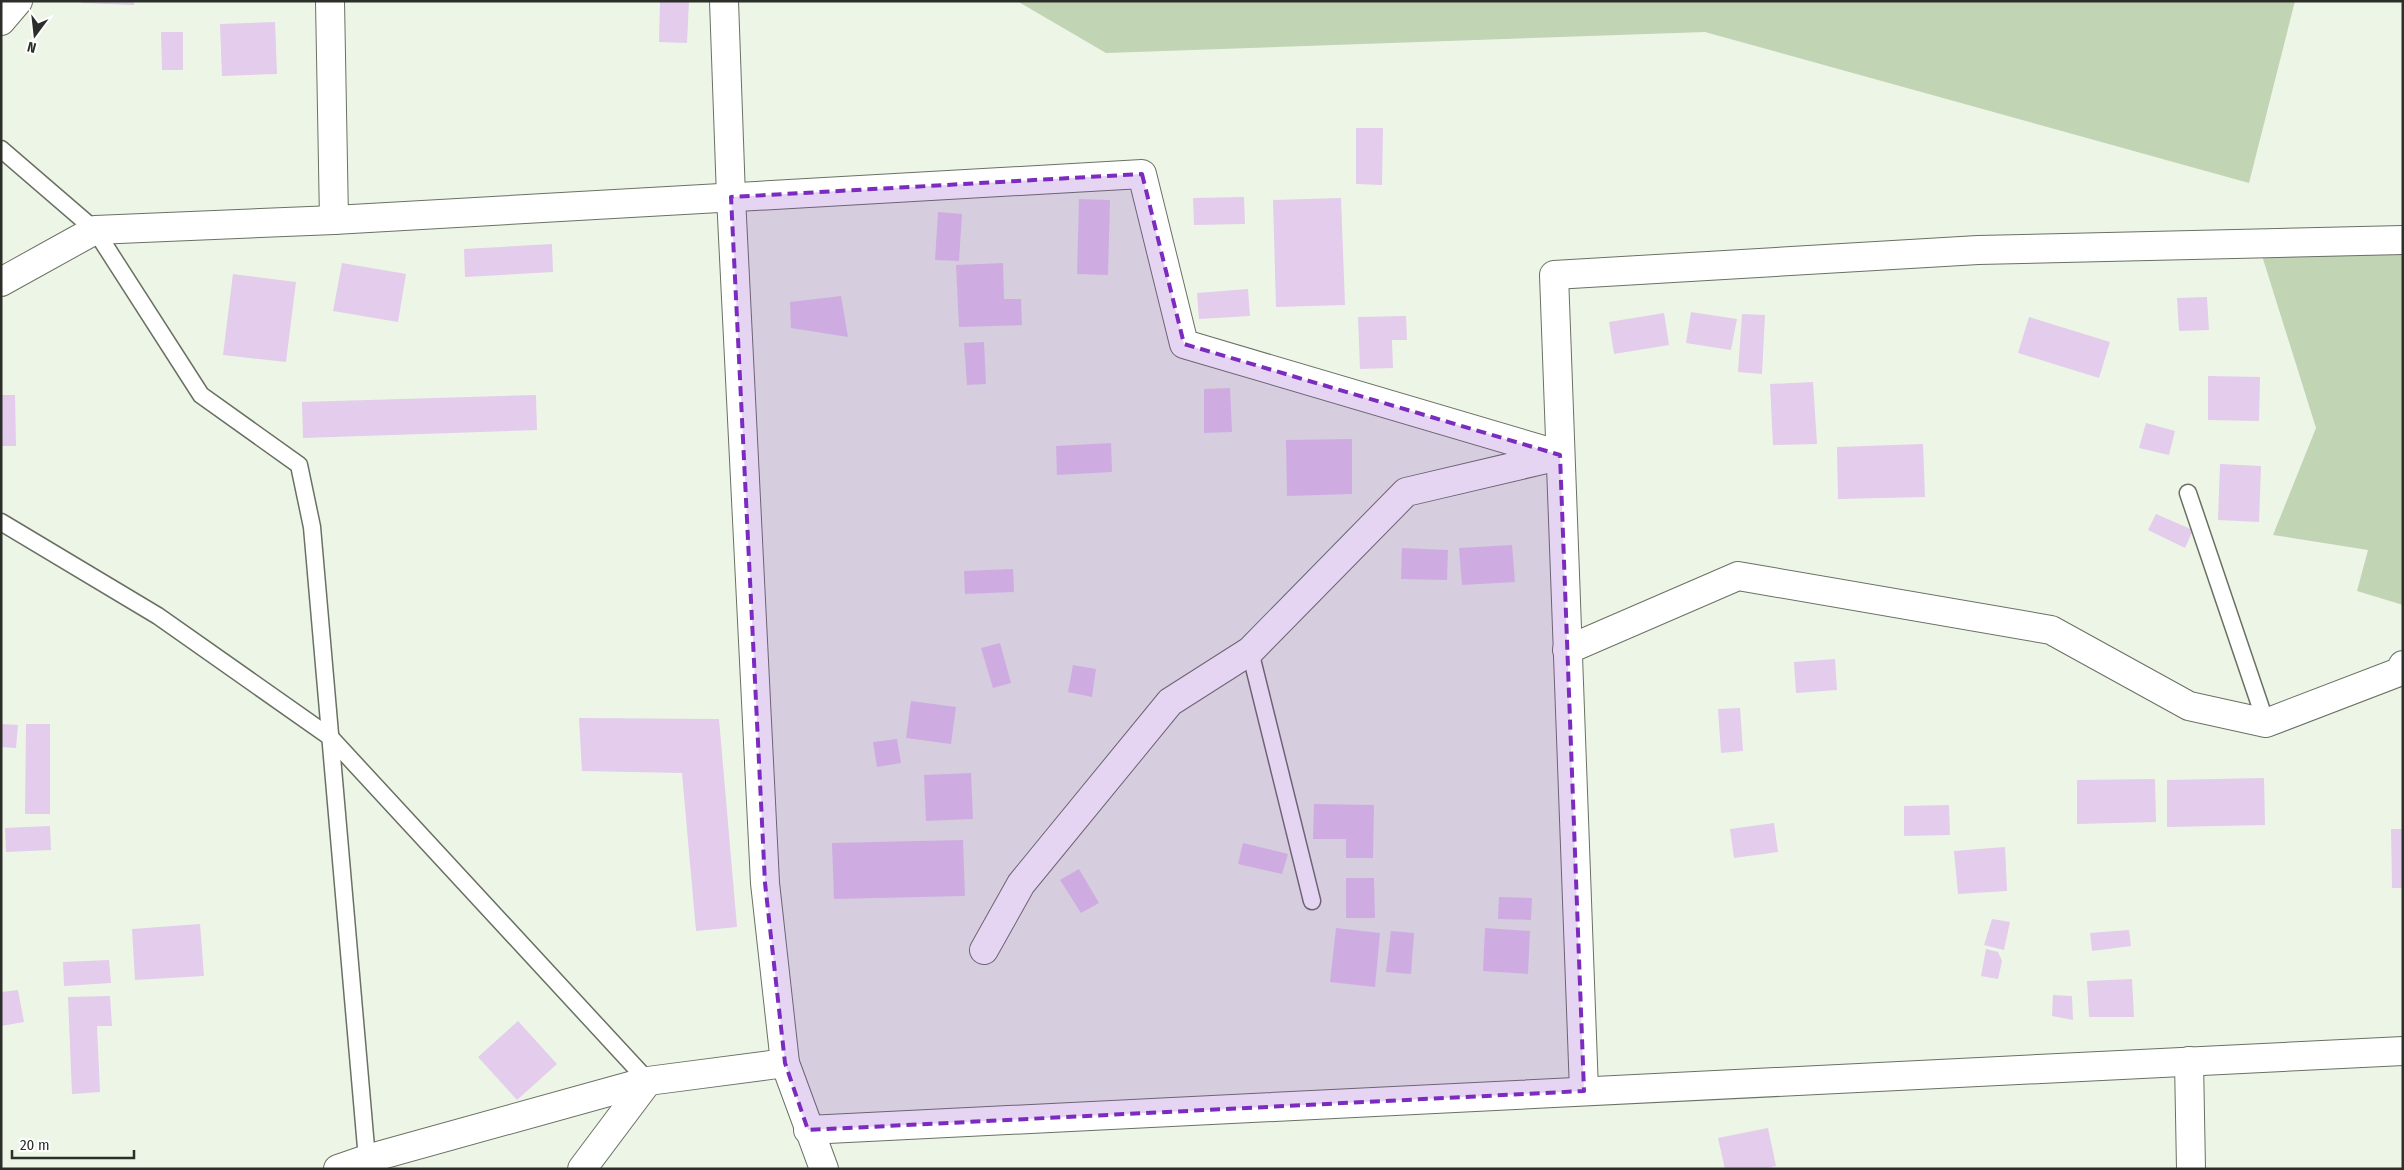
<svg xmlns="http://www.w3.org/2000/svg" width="2404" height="1170" font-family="'Fira Sans Condensed',sans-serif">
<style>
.green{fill:#c1d4b4}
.building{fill:#e3ccec}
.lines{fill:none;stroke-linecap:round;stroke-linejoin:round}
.service-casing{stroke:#697163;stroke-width:19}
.minor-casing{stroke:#697163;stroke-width:30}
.service{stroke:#fff;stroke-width:16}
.minor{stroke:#fff;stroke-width:28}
.marked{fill:#7b2cbf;fill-opacity:0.2;stroke:#7b2cbf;stroke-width:4;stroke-dasharray:10 6;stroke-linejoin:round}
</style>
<rect width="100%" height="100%" fill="#edf6e6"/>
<g class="green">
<polygon points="1017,1 2295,1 2249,183 1705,32 1106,53"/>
<polygon points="2403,240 2403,605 2357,591 2368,550 2273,535 2316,428 2258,243"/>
</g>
<g class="building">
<polygon points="81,1 134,1 134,5 81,3"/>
<polygon points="660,1 689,1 687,43 659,42"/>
<polygon points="275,22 277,74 222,76 220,24"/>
<polygon points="161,32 183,32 183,70 162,70"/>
<polygon points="1356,128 1383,128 1382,185 1356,184"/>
<polygon points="1244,197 1245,224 1194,225 1193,198"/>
<polygon points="1341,198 1345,305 1276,307 1273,200"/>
<polygon points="1079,199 1110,200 1108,275 1077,274"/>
<polygon points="938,212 962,214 959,261 935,260"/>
<polygon points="552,244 553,272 465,277 464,249"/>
<polygon points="342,263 406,274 398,322 333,311"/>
<polygon points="1003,263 1004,299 1021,299 1022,325 959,327 956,265"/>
<polygon points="233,274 296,282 286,362 223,355"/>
<polygon points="1248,289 1250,316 1199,319 1197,293"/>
<polygon points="841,296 848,337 791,328 790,302"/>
<polygon points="2207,297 2209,330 2179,331 2177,298"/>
<polygon points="1691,312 1737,319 1731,350 1686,343"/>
<polygon points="1664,313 1669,345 1614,354 1609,322"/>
<polygon points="1742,314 1765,315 1762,374 1738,372"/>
<polygon points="1406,316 1407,340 1392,340 1393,368 1360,369 1358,317"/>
<polygon points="2029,317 2110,342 2099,378 2018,353"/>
<polygon points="984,342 986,384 967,385 964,343"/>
<polygon points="2208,376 2260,377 2259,421 2208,420"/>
<polygon points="1813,382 1817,444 1773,445 1770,384"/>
<polygon points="1230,388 1232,432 1204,433 1204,389"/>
<polygon points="1,395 15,395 16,446 1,446"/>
<polygon points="536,395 537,430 303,438 302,402"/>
<polygon points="2146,423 2175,431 2169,455 2139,448"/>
<polygon points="1352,439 1352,494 1287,496 1286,440"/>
<polygon points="1111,443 1112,472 1057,475 1056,446"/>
<polygon points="1923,444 1925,497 1838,499 1837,447"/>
<polygon points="2220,464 2261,466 2259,522 2218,520"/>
<polygon points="2156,514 2193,530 2185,548 2148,530"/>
<polygon points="1512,545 1515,582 1462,585 1459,548"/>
<polygon points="1402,548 1448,550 1447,580 1401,579"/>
<polygon points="1013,569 1014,592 965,594 964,571"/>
<polygon points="1000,643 1011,683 993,688 981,648"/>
<polygon points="1835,659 1837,690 1796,693 1794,662"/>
<polygon points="1073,665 1096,669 1092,697 1068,692"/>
<polygon points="911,701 956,707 951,744 906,738"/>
<polygon points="1740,708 1743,751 1721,753 1718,709"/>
<polygon points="579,718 719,719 737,927 696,931 682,773 582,771"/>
<polygon points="1,724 18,725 16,748 1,747"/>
<polygon points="26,724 50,724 50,814 25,814"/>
<polygon points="897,739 901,763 877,767 873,742"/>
<polygon points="971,773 973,819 926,821 924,775"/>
<polygon points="2264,778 2265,825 2167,827 2167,780"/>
<polygon points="2155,779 2156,822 2077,824 2077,780"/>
<polygon points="1314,804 1374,805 1373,858 1346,858 1346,839 1313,839"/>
<polygon points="1949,805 1950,835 1904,836 1904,806"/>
<polygon points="1774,823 1778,852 1734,858 1730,829"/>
<polygon points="50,826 51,850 6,852 5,828"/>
<polygon points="2391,829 2403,829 2403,888 2392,888"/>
<polygon points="963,840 965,896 834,899 832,843"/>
<polygon points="1243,843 1288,854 1282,874 1238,864"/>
<polygon points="2005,847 2007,891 1958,894 1954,851"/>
<polygon points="1079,869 1099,903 1081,913 1060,880"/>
<polygon points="1346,878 1374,878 1375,918 1346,918"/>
<polygon points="1499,897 1532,898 1531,920 1498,919"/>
<polygon points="1992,919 2010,922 2004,950 1984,945"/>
<polygon points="200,924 204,976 135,980 132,929"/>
<polygon points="1336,928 1380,933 1375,987 1330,982"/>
<polygon points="1485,928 1530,931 1528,974 1483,971"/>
<polygon points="2129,930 2131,946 2092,951 2090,933"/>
<polygon points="1391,931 1414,933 1411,974 1386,972"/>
<polygon points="1986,949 1998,952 2002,961 1998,979 1981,976"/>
<polygon points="109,960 111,983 64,986 63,962"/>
<polygon points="2132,979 2134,1017 2089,1017 2087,981"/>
<polygon points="18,990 24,1022 1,1026 1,992"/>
<polygon points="2053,995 2072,996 2073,1020 2052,1016"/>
<polygon points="110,996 112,1026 97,1026 100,1092 72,1094 68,997"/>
<polygon points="518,1021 557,1064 517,1100 478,1057"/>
<polygon points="1768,1128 1776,1166 1762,1169 1725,1169 1718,1138"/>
</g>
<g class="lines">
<defs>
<g id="service">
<polyline points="1,149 95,230 201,395 299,465 312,527 367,1159"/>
<polyline points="2188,493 2266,723"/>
<polyline points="1,522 158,616 330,737 648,1081"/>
<polyline points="1250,651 1312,901"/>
</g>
<g id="minor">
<polyline points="330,1 334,220"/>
<polyline points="724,1 731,197 765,883 785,1063 824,1169"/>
<polyline points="1,21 18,1"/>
<polyline points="1,282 95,230 334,220 1142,174 1184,344 1560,455"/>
<polyline points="1567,650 1738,576 2051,630 2189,706 2266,723 2399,672 2403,665"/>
<polyline points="984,950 1021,884 1170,702 1250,651 1406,492 1559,456"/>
<polyline points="2189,1061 2191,1169"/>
<polyline points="1584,1091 1554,275 1978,250 2403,240"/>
<polyline points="808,1130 2403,1051"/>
<polyline points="338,1169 367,1159 648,1081 785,1063"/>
<polyline points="582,1169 648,1081"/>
</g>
</defs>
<use href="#service" class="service-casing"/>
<use href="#minor" class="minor-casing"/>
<use href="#service" class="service"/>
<use href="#minor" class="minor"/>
</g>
<path class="marked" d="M1142 174 1184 344 1560 455 1584 1091 808 1130 785 1063 765 883 731 197Z"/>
<rect width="2404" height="1170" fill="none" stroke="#2c2f29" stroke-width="5"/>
<g transform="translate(35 35) rotate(195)" stroke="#ffffff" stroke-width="4" paint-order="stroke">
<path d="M0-4L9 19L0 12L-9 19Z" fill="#2c2f29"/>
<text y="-8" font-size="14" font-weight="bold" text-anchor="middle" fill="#2c2f29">N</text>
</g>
<path d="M12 1150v8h122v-8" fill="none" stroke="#2c2f29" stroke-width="2.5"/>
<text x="20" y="1150" font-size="15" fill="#2c2f29" stroke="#ffffff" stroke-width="4" paint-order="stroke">20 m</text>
</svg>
